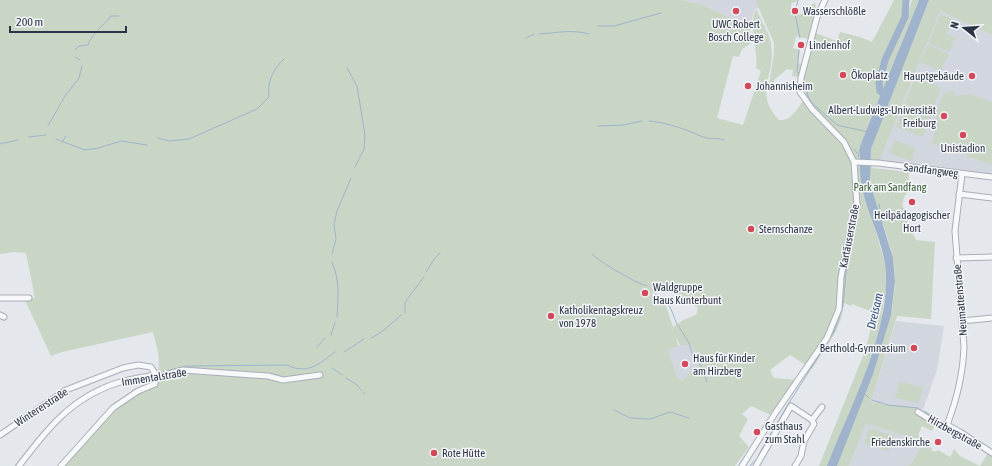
<svg xmlns="http://www.w3.org/2000/svg" width="992" height="466" font-family="'Asap Condensed',sans-serif">
<style>
.built{fill:#d2d6de}
.green{fill:#c9d6c5;fill-rule:evenodd}
.water{fill:#9fb4cc}
.lines{fill:none;stroke-linecap:round;stroke-linejoin:round}
.stream{stroke:#9fb4cc;stroke-width:1}
.river{stroke:#9fb4cc;stroke-width:7}
.minor-casing{stroke:#a9aeb7;stroke-width:7}
.minor{stroke:#f7f8fa;stroke-width:5}
.poi-dot{fill:#d1495b;stroke:#f4f6f9;stroke-width:1.5}
.labels{text-anchor:middle;dominant-baseline:central;stroke-width:3;stroke-linejoin:round;paint-order:stroke}
.poi-label{font-size:11px;fill:#2b3445;stroke:#f4f6f9;text-anchor:start}
.street-label{font-size:11px;fill:#2b3445;stroke:#f4f6f9}
.park-label{font-size:11px;fill:#3f6138;stroke:#f4f6f9}
.water-label{font-size:12px;font-style:italic;fill:#34527a;stroke:#f4f6f9}
</style>
<rect width="100%" height="100%" fill="#e4e7ec"/>
<g class="built">
<polygon points="681,0 755,0 759,7 754,12 752,18 753,23 749,24 739,22 701,4"/>
<polygon points="940,11 992,35 992,174 880,160"/>
<polygon points="896,321 944,326 937,370 922,412 917,408 871,402"/>
<polygon points="680,345 692,345 697,361 697,366 682,381 677,377 668,350"/>
<polygon points="866,424 905,436 921,448 909,466 849,466"/>
</g>
<g class="green">
<path d="M0 0H681L701 4 739 22 749 24 751 37 750 44 742 49 739 57 733 56 717 118 743 125 761 71 756 68C759 54 747 18 757 10 761 21 770 33 771 44 777 75 752 91 779 120 793 121 798 106 806 97L803 79 815 33 837 41 840 32 860 37 872 42 894 0H905L903 14 884 59 878 82 881 95 860 146 861 176 868 206 885 263 886 286 882 314 891 315C893 299 897 282 894 266 890 231 868 199 870 164L873 168 909 172 908 192 904 197 902 206 906 210 908 225 916 240 935 242 931 319 897 316 871 402 917 408 922 412 921 414 936 423 932 431 922 426 918 435 932 443 930 447 932 448 931 450 935 452 938 450 950 457 954 449 960 456 980 466 988 453 992 456V466H909L921 448 905 436 866 424 849 466H819L865 351 875 313 852 304 851 306 844 303 841 319 835 333 812 369 790 355 770 370 774 378 797 380 771 415 751 406 742 414 748 419 739 436 749 447 735 466H61C80 442 99 414 125 397 136 390 151 387 157 374 162 362 156 344 153 332L62 352 51 356 25 300 35 298 26 253 14 252 0 254ZM666 290 675 293 698 308 696 315 685 319 673 327 666 306 651 294 656 291ZM676 337 680 345H692L697 361V366L682 381 677 377 668 350 678 346Z"/>
<polygon points="755,0 799,0 791,4 791,15 802,14 803,9 815,3 816,7 808,39 796,36 793,48 800,50 798,63 802,64 798,77 792,76 793,70 787,69 775,79 770,91 768,90 774,54 774,43"/>
<polygon points="912,0 919,0 883,89 880,89 880,82 885,65 895,42 904,27"/>
<polygon points="929,0 992,0 992,35 940,11 880,160 871,160 871,149 880,124"/>
<polygon points="941,14 952,19 946,34 955,38 949,52 928,43"/>
<polygon points="928,45 949,54 941,71 920,62"/>
<polygon points="915,78 941,87 923,137 896,127"/>
<polygon points="953,91 955,96 970,94 992,102 992,165 932,143 937,126 935,114 943,94"/>
<polygon points="895,140 916,148 911,161 889,153"/>
<polygon points="899,382 923,387 919,403 895,398"/>
<polygon points="869,428 894,436 889,451 864,444"/>
</g>
<path class="water" d="M919 0H929L871 149 870 183 893 258 895 281 891 315 873 374 837 466H827C850 406 893 329 885 264 881 239 869 216 863 192 859 177 860 161 860 146Z"/>
<g class="lines">
<g class="stream">
<polyline points="796,8 798,0"/>
<polyline points="795,14 800,38"/>
<polyline points="598,26 614,26 661,13"/>
<path d="M539 34C556 33 572 29 589 34"/>
<polyline points="526,38 534,34"/>
<path d="M75 50 79 46 88 45C93 31 102 28 111 16H119"/>
<polyline points="799,50 797,72 800,74"/>
<polyline points="75,57 80,60"/>
<polyline points="347,68 357,86 365,135 364,149 355,167"/>
<polyline points="803,79 808,96 812,103 837,125 868,132"/>
<path d="M649 121C669 123 685 129 703 137 710 140 717 137 724 140"/>
<polyline points="48,126 65,96 79,78 82,66"/>
<polyline points="598,126 624,125 642,121"/>
<polyline points="29,137 46,135"/>
<path d="M158 138 169 141 189 139 257 109 269 97C267 82 273 69 284 59"/>
<polyline points="56,139 85,150 98,148 121,141 147,145"/>
<polyline points="62,142 66,136"/>
<polyline points="0,144 18,140"/>
<polyline points="854,149 857,153"/>
<polyline points="858,157 860,149"/>
<polyline points="869,182 875,192"/>
<polyline points="879,204 882,223"/>
<polyline points="849,251 856,222"/>
<polyline points="332,254 336,239 334,224 337,211 351,178"/>
<path d="M592 254C600 262 637 284 647 286"/>
<path d="M332 262C340 280 338 297 337 317"/>
<polyline points="426,272 435,258 440,253"/>
<path d="M655 294C674 306 669 308 678 326"/>
<polyline points="405,313 405,302 424,277"/>
<polyline points="679,327 689,343 694,359 701,366 707,382"/>
<polyline points="331,335 335,322"/>
<path d="M371 338C382 333 392 323 401 315"/>
<polyline points="317,347 325,338"/>
<polyline points="344,352 364,339"/>
<polyline points="332,368 342,375"/>
<path d="M167 371 186 366 287 365C308 375 319 364 335 352"/>
<polyline points="346,378 356,384 361,390"/>
<polyline points="363,392 365,394"/>
<polyline points="865,394 869,398"/>
<polyline points="872,400 888,405 918,408"/>
<polyline points="614,410 630,418 650,419 670,412 689,418"/>
<polyline points="924,411 942,422"/>
<polyline points="759,454 787,406 834,332 843,306 847,262"/>
<path d="M15 466C44 429 72 391 120 380"/>
<polyline points="750,466 754,461"/>
</g>
<polyline class="river" points="886,96 880,91 879,83 885,60 905,17 906,0"/>
<defs>
<g id="minor">
<polyline points="854,162 878,163 992,177"/>
<polyline points="959,194 992,198"/>
<polyline points="956,258 992,257"/>
<polyline points="0,298 29,298"/>
<polyline points="0,315 4,317"/>
<polyline points="962,321 992,318"/>
<polyline points="918,412 937,424 947,425 960,432 992,453"/>
<polyline points="812,420 822,407"/>
<path d="M947 425C957 399 963 375 964 347L955 231 962 174"/>
<polyline points="0,435 66,390 123,368 138,365 151,367 156,375 155,384 138,391 113,408 61,466"/>
<path d="M19 466C47 429 71 398 117 383 130 379 143 377 156 375L161 376 183 370 268 376 283 380 320 375"/>
<polyline points="742,466 776,412 827,338 839,309 841,277 849,237 857,205 854,162 844,142 812,109 800,92 801,78 817,17 825,0"/>
<polyline points="756,466 791,406 812,420 814,424 804,441 801,456 795,466"/>
</g>
</defs>
<use href="#minor" class="minor-casing"/>
<use href="#minor" class="minor"/>
</g>
<g class="poi-dot">
<circle cx="736" cy="11" r="4"/>
<circle cx="795" cy="11" r="4"/>
<circle cx="801" cy="45" r="4"/>
<circle cx="843" cy="75" r="4"/>
<circle cx="972" cy="76" r="4"/>
<circle cx="748" cy="86" r="4"/>
<circle cx="944" cy="116" r="4"/>
<circle cx="963" cy="135" r="4"/>
<circle cx="912" cy="202" r="4"/>
<circle cx="751" cy="229" r="4"/>
<circle cx="645" cy="293" r="4"/>
<circle cx="551" cy="316" r="4"/>
<circle cx="914" cy="348" r="4"/>
<circle cx="685" cy="364" r="4"/>
<circle cx="757" cy="432" r="4"/>
<circle cx="938" cy="442" r="4"/>
<circle cx="434" cy="453" r="4"/>
</g>
<g class="labels">
<g class="poi-label">
<text x="803" y="11">Wasserschlößle</text>
<text x="736" y="24" text-anchor="middle">UWC Robert<tspan x="736" dy="13">Bosch College</tspan></text>
<text x="809" y="45">Lindenhof</text>
<text x="851" y="75">Ökoplatz</text>
<text x="964" y="76" text-anchor="end">Hauptgebäude</text>
<text x="756" y="86">Johannisheim</text>
<text x="936" y="110" text-anchor="end">Albert-Ludwigs-Universität<tspan x="936" dy="13">Freiburg</tspan></text>
<text x="963" y="148" text-anchor="middle">Unistadion</text>
<text x="912" y="215" text-anchor="middle">Heilpädagogischer<tspan x="912" dy="13">Hort</tspan></text>
<text x="759" y="229">Sternschanze</text>
<text x="653" y="287">Waldgruppe<tspan x="653" dy="13">Haus Kunterbunt</tspan></text>
<text x="559" y="310">Katholikentagskreuz<tspan x="559" dy="13">von 1978</tspan></text>
<text x="906" y="348" text-anchor="end">Berthold-Gymnasium</text>
<text x="693" y="358">Haus für Kinder<tspan x="693" dy="13">am Hirzberg</tspan></text>
<text x="765" y="426">Gasthaus<tspan x="765" dy="13">zum Stahl</tspan></text>
<text x="930" y="442" text-anchor="end">Friedenskirche</text>
<text x="442" y="453">Rote Hütte</text>
</g>
<g class="street-label">
<text transform="translate(931 170) rotate(7)">Sandfangweg</text>
<text transform="translate(849 236) rotate(-79)">Kartäuserstraße</text>
<text transform="translate(960 300) rotate(-95)">Neumattenstraße</text>
<text transform="translate(154 377) rotate(-9)">Immentalstraße</text>
<text transform="translate(41 407) rotate(-33)">Wintererstraße</text>
<text transform="translate(955 432) rotate(29)">Hirzbergstraße</text>
</g>
<g class="park-label">
<text x="890" y="187">Park am Sandfang</text>
</g>
<g class="water-label">
<text transform="translate(875 311) rotate(-77)">Dreisam</text>
</g>
</g>
<g transform="translate(964 28) rotate(287)" stroke="#f4f6f9" stroke-width="3" paint-order="stroke">
<path d="M0-3L7 15L0 10L-7 15Z" fill="#2b3445"/>
<text y="-6" font-size="11" font-weight="bold" text-anchor="middle" fill="#2b3445">N</text>
</g>
<path d="M10 26v6h116v-6" fill="none" stroke="#2b3445" stroke-width="2"/>
<text x="16" y="26" font-size="12" fill="#2b3445" stroke="#f4f6f9" stroke-width="3" paint-order="stroke">200 m</text>
</svg>
